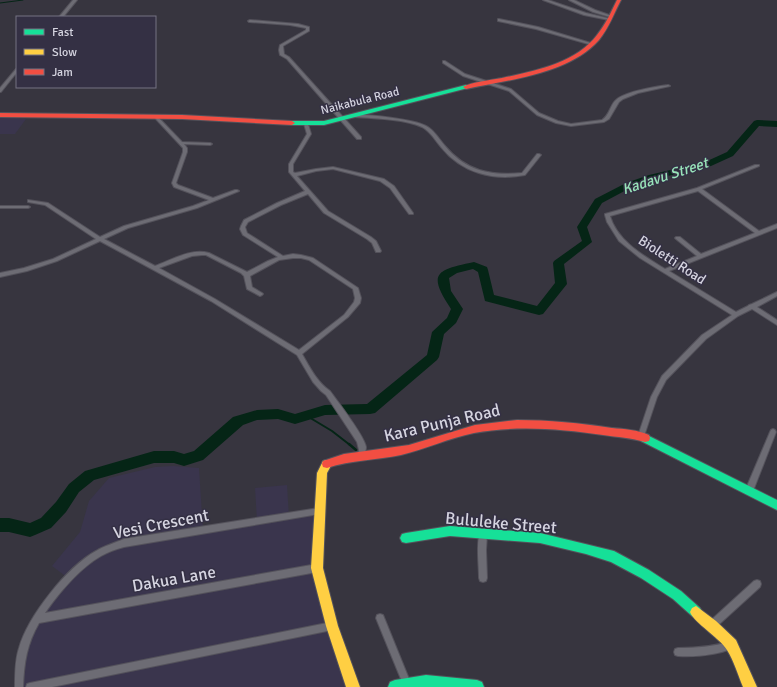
<svg xmlns="http://www.w3.org/2000/svg" width="777" height="687" font-family="Signika,sans-serif">
<style>
.built{fill:#3a354d}
.lines{fill:none;stroke-linecap:round;stroke-linejoin:round}
.stream-far2{stroke:#052516;stroke-width:1}
.stream-far1{stroke:#052516;stroke-width:2}
.stream{stroke:#052516;stroke-width:2.5}
.river{fill:#052516;fill-rule:evenodd}
.street-casing{stroke:#54525b;stroke-width:2}
.fast-casing{stroke:#54525b;stroke-width:2}
.slow-casing{stroke:#54525b;stroke-width:2}
.jam-casing{stroke:#54525b;stroke-width:2}
.street{fill:#6d6c74;fill-rule:evenodd}
.fast{fill:#16e098;fill-rule:evenodd}
.slow{fill:#ffcf43;fill-rule:evenodd}
.jam{fill:#f24e42;fill-rule:evenodd}
.labels{text-anchor:middle;dominant-baseline:central;stroke-width:3;stroke-linejoin:round;paint-order:stroke}
.far-street-label{font-size:12px;fill:#d5d4e0;stroke:#343044}
.street-label{font-size:14px;fill:#d5d4e0;stroke:#343044}
.water-label{font-size:15px;font-style:italic;fill:#98e3b9;stroke:#343044}
.near-street-label{font-size:17px;fill:#d5d4e0;stroke:#343044}
</style>
<rect width="100%" height="100%" fill="#37353f"/>
<g class="built">
<polygon points="0,116 26,119 15,134 0,134"/>
<polygon points="173,466 199,468 203,530 257,521 255,488 287,485 289,517 319,511 317,569 353,687 19,687 25,641 68,578 52,566 80,532 89,501 109,478 155,467"/>
</g>
<g class="lines">
<polyline class="stream-far2" points="0,3 23,0"/>
<polyline class="stream-far1" points="307,416 332,431 350,445"/>
<polyline class="stream" points="349,444 356,450"/>
<path class="river" d="M757 120 777 121V127L759 126 733 156 711 166 655 179 632 187 602 203 587 227 592 242 564 264 567 284 543 314 539 315 485 301 478 272 473 269 457 273 449 278 451 291 463 309 456 323 444 334 439 357 437 360 375 413 370 414 325 415 295 424 278 419 257 420 243 425 203 460 184 466 174 463H154L94 480 79 492 66 512 51 528 35 535 30 537 9 532H0V518H9L30 523 41 518 56 502 69 484 85 471 154 451H174L184 454 194 451 233 417 257 410 278 409 295 414 325 405 367 404 427 355 432 332 447 318 451 309C427 273 436 270 474 262L487 267 488 270 494 295 537 306 555 283 553 263 554 261 582 241 577 227 595 199 626 183 649 175 705 162 727 152 754 121Z"/>
<defs>
<g id="street">
<polygon points="73,0 77,0 63,17 59,17"/>
<polygon points="543,0 548,0 586,13 611,19 609,20 584,15"/>
<polygon points="569,0 574,0 595,10 612,16 610,17 593,12"/>
<polygon points="499,19 538,27 594,44 592,45 536,29 498,21 498,19"/>
<polygon points="250,20 298,24 309,27 309,31 283,46 284,54 289,57 361,137 361,139 357,139 287,59 280,55 279,50 280,45 306,30 306,28 290,25 249,22 248,21"/>
<path d="M443 61H445L465 74 511 89 539 113 558 121 571 124 602 120C610 115 610 105 616 100 626 91 655 87 668 85L670 86 638 93 623 99 619 102 609 119 604 122 571 126 556 123 537 115 509 91 463 76 443 63Z"/>
<polygon points="16,69 17,69 17,72 1,92 0,92 0,88"/>
<path d="M351 115C366 114 413 119 426 126 434 130 439 139 445 146 466 171 490 176 522 173L537 154H539L541 155 525 175C493 181 462 173 441 147 435 140 431 132 422 127 405 119 371 118 352 117L350 116Z"/>
<path d="M155 116H157L182 142 210 143 212 144 210 145 184 144 187 148V152L176 183 178 185 213 198 235 190H237L239 191 197 208 128 228 104 239 155 266C172 260 190 248 209 253L247 272 268 261 278 257 243 235 240 229 241 226 244 220 277 203 305 191 289 172V164L307 134 304 124 306 123 308 124 311 134 293 164V172L295 173 316 169 333 167 384 179 394 186 413 213V214H409L390 188 380 181 333 169 316 171 297 176 328 211 371 237 376 241 381 251 380 252H376L372 243 367 239 324 213 308 194 281 205 248 222 245 227 247 233 283 256 293 254 301 255 313 258 358 288 361 298 360 303 348 317 302 354C310 368 317 382 330 391 338 402 365 437 366 447 366 452 364 455 362 459L360 460 358 459 357 457 359 450 357 442 326 395 321 391 313 382 297 355 211 301 100 241 57 261 27 271 0 277V273L24 268 53 259 96 239 45 205 28 202V200L48 203 100 237 124 226 193 206 209 200 174 187 172 183 183 152V148L155 118ZM202 255H206L241 273 244 276 247 289 260 296 262 295 263 294 262 293 252 287 250 276 279 260 293 258H301L309 260 353 289 355 298 354 302 344 315 299 350 215 299 159 268 192 256Z"/>
<path d="M755 165H759V166L702 189 759 231 777 224V228L669 271 736 312 748 306 749 305 752 304 777 292V296L757 307 777 320V325L752 309 738 316 706 339 666 380 657 397 644 436 643 438 641 439 639 438 638 436 651 397 662 376 702 335 732 315 640 258 619 241 607 222 605 215V214L697 188ZM698 191 755 233 701 254 680 237H676L675 238 676 239 697 256 665 269C644 256 617 241 610 216Z"/>
<polygon points="0,206 28,206 30,207 28,208 0,208"/>
<polygon points="773,429 775,430 776,432 753,491 752,493 749,494 746,493 745,491 770,432 771,430"/>
<path d="M319 508 322 509 323 511 322 513 319 514 124 547C116 549 108 552 101 556 80 568 59 593 45 613L317 564 320 565 321 568 320 571 317 572 39 623C27 644 24 662 23 687H15C15 674 15 660 19 648 28 616 67 567 96 551 104 546 115 543 124 539Z"/>
<path d="M483 531 486 532 487 534 486 550 487 578 486 581 483 582 480 581 479 578C479 564 476 544 480 532Z"/>
<polygon points="757,580 760,581 761,584 760,587 715,628 712,629 709,628 708,625 709,622 754,581"/>
<polygon points="380,614 383,615 411,684 410,687 404,687 403,684 376,618 377,615"/>
<polygon points="332,622 335,623 336,626 335,629 332,630 52,687 26,687 27,684 30,683"/>
<path d="M731 641 734 642 735 645 734 648C716 655 697 657 678 656L675 655 674 652 675 649 678 648C696 648 713 647 731 641Z"/>
</g>
<g id="fast">
<polygon points="466,85 469,87 468,88 324,125 292,125 289,123 292,121 324,121"/>
<polygon points="645,434 777,500 777,510 641,441 640,438 641,435"/>
<polygon points="450,526 540,533 614,551 649,570 681,591 700,608 702,612 700,616 696,618 692,616 673,599 641,578 611,562 586,554 540,543 450,536 406,543 402,542 400,538 402,534 406,533"/>
<polygon points="426,675 477,680 482,682 484,687 388,687 390,682 395,680"/>
</g>
<g id="slow">
<polygon points="327,460 331,461 332,464 327,473 323,568 338,626 360,687 346,687 326,626 311,568 317,473 323,461"/>
<path d="M696 606 716 621 736 640 757 687H743C738 675 734 661 727 650 719 637 694 623 690 612L692 608Z"/>
</g>
<g id="jam">
<path d="M617 0H621C614 13 609 28 599 40 569 74 508 80 466 89L463 87C471 82 491 80 502 78 535 71 576 63 597 35 606 24 611 12 617 0Z"/>
<polygon points="0,113 182,115 292,121 295,123 292,125 182,119 0,117"/>
<path d="M517 420C549 420 580 423 612 428 624 429 638 430 649 435L650 438 649 441 645 442C632 438 617 437 603 435 561 429 517 425 474 433 449 438 426 449 401 455 377 460 351 460 327 468L323 467 322 464 323 461 344 454 409 445 475 425Z"/>
</g>
</defs>
<use href="#street" class="street-casing"/>
<use href="#fast" class="fast-casing"/>
<use href="#slow" class="slow-casing"/>
<use href="#jam" class="jam-casing"/>
<use href="#street" class="street"/>
<use href="#fast" class="fast"/>
<use href="#slow" class="slow"/>
<use href="#jam" class="jam"/>
</g>
<g class="labels">
<g class="far-street-label">
<text transform="translate(360 101) rotate(-14)">Naikabula Road</text>
</g>
<g class="street-label">
<text transform="translate(672 260) rotate(33)">Bioletti Road</text>
</g>
<g class="water-label">
<text transform="translate(665 176) rotate(-18)">Kadavu Street</text>
</g>
<g class="near-street-label">
<text transform="translate(442 423) rotate(-13)">Kara Punja Road</text>
<text transform="translate(501 523) rotate(5)">Bululeke Street</text>
<text transform="translate(161 524) rotate(-11)">Vesi Crescent</text>
<text transform="translate(174 579) rotate(-10)">Dakua Lane</text>
</g>
</g>
<rect x="16" y="16" width="140" height="72" fill="#343044" stroke="#747282"/>
<rect x="24" y="29" width="20" height="6" fill="#16e098" stroke="#747282"/>
<text x="52" y="36" font-size="12" fill="#d5d4e0">Fast</text>
<rect x="24" y="49" width="20" height="6" fill="#ffcf43" stroke="#747282"/>
<text x="52" y="56" font-size="12" fill="#d5d4e0">Slow</text>
<rect x="24" y="69" width="20" height="6" fill="#f24e42" stroke="#747282"/>
<text x="52" y="76" font-size="12" fill="#d5d4e0">Jam</text>
</svg>
